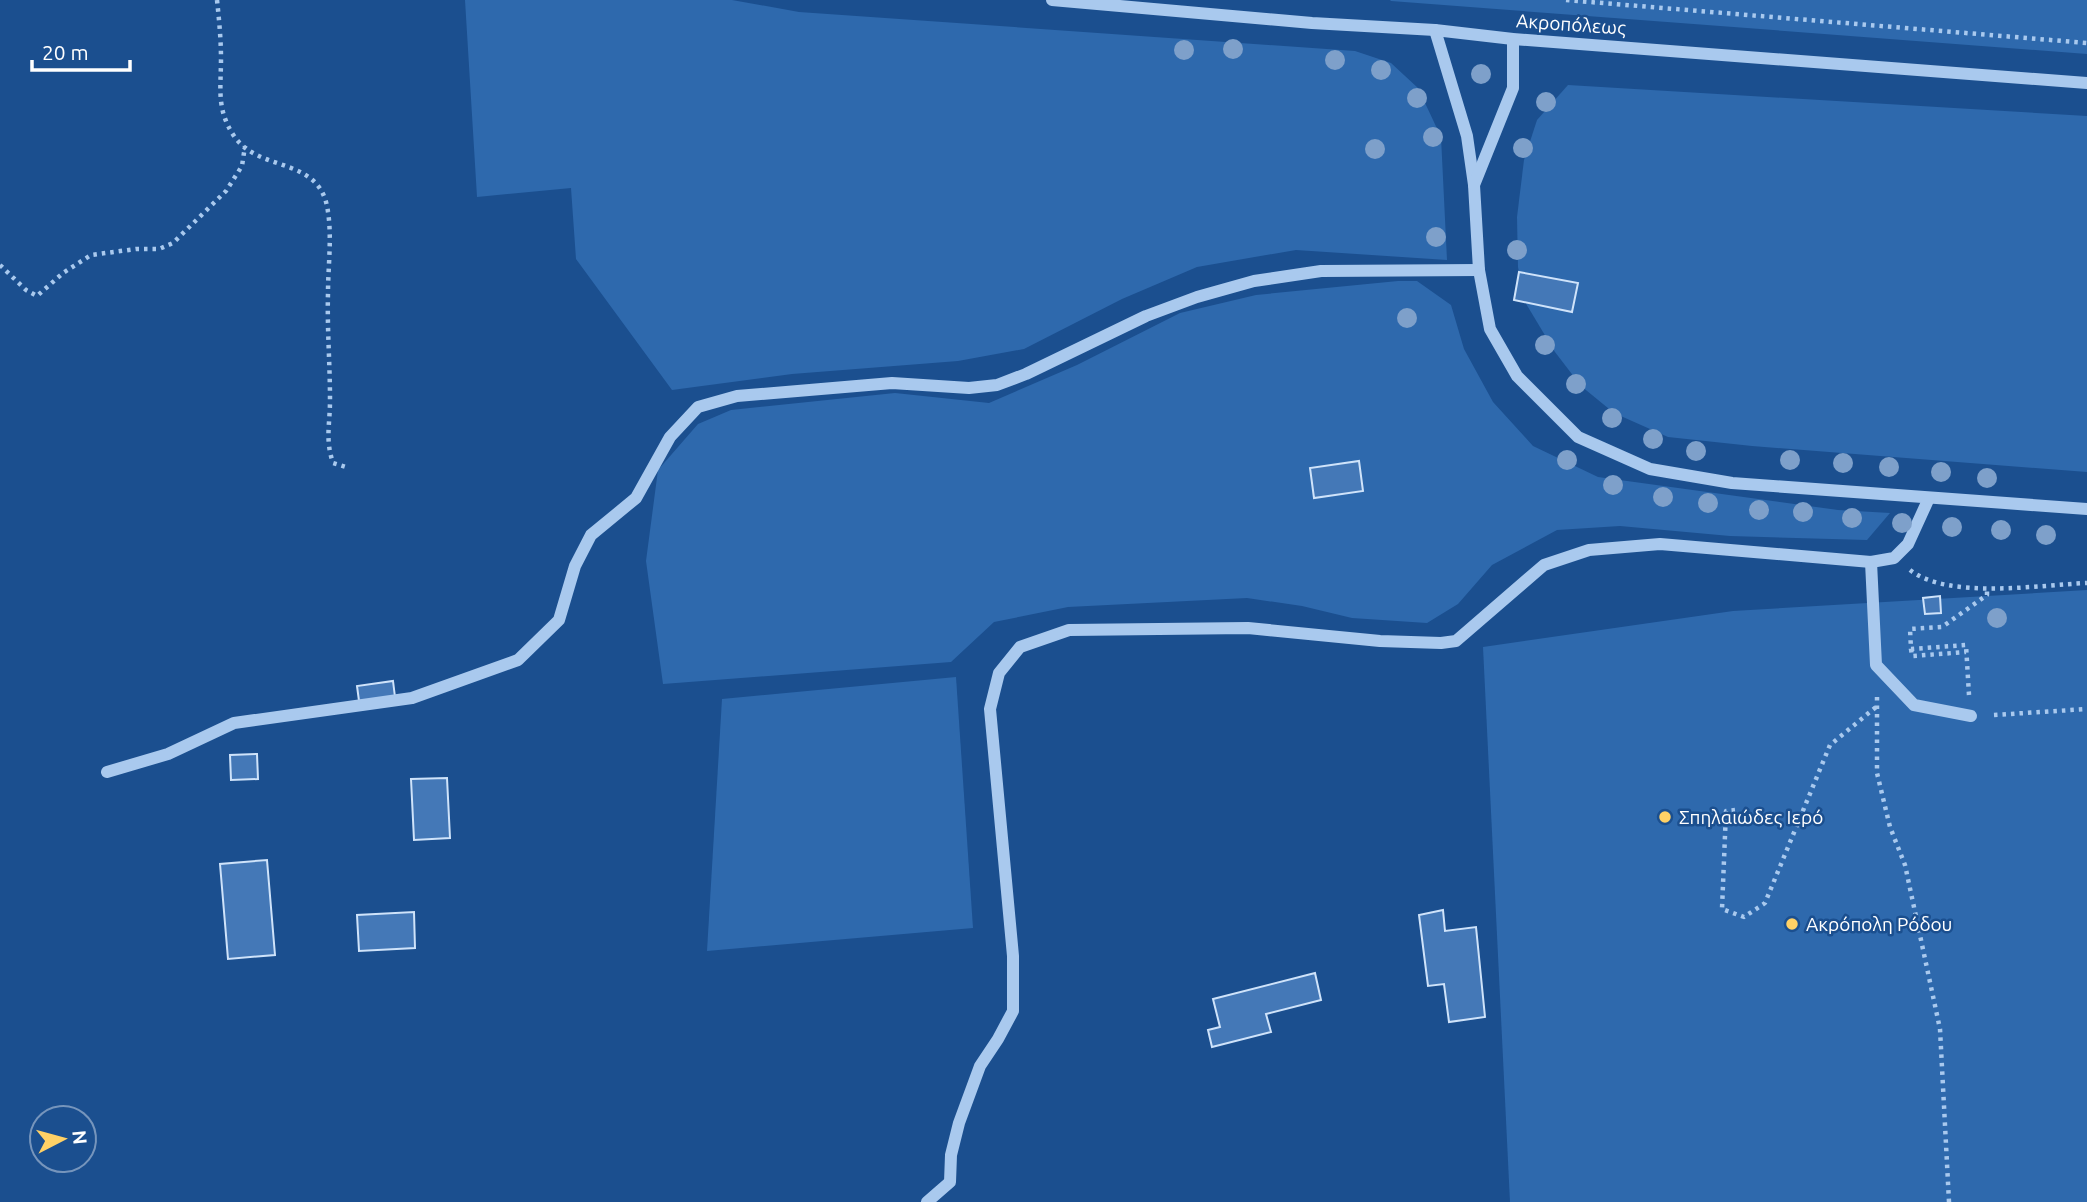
<svg xmlns="http://www.w3.org/2000/svg" width="2087" height="1202" font-family="Ubuntu,sans-serif">
<style>
.green{fill:#2e69ad}
.building{fill:#4478b7;stroke:#cfe3fa;stroke-width:2}
.lines{fill:none;stroke-linecap:round;stroke-linejoin:round}
.path{stroke:#a9c9ee;stroke-width:4.5;stroke-dasharray:3.5 5;stroke-linecap:butt}
.minor{stroke:#a9c9ee;stroke-width:12}
.tree{fill:#7ea0ca}
.poi-dot{fill:#ffd166;stroke:#1b4f8f;stroke-width:2.5}
.labels{text-anchor:middle;dominant-baseline:central;stroke-width:5;stroke-linejoin:round;paint-order:stroke}
.street-label{font-size:19px;fill:#fff;stroke:#1b4f8f}
.poi-label{font-size:19px;fill:#fff;stroke:#1b4f8f;text-anchor:start}
</style>
<rect width="100%" height="100%" fill="#1b4f8f"/>
<g class="green">
<polygon points="465,0 732,0 799,12 1355,51 1391,63 1418,88 1441,137 1447,260 1296,250 1197,267 1122,299 1024,349 958,361 792,374 672,390 576,259 571,188 477,197"/>
<polygon points="1390,0 2087,0 2087,54 1391,1"/>
<polygon points="1568,85 2087,116 2087,472 1752,446 1668,437 1614,413 1581,386 1555,352 1525,302 1518,267 1517,217 1524,160 1537,120"/>
<polygon points="1398,281 1417,281 1451,305 1464,349 1493,402 1533,446 1598,477 1838,510 1890,513 1867,540 1730,536 1620,526 1557,530 1492,565 1458,604 1427,623 1352,618 1302,606 1247,598 1068,607 994,622 951,662 663,684 646,561 658,470 698,424 731,410 895,393 989,403 1077,365 1180,313 1256,295"/>
<polygon points="2087,590 2087,1202 1510,1202 1483,647 1733,611"/>
<polygon points="956,677 973,928 707,951 722,699"/>
</g>
<g class="building">
<polygon points="1519,272 1578,283 1572,312 1514,300"/>
<polygon points="1359,461 1363,491 1314,498 1310,468"/>
<polygon points="1940,596 1941,613 1925,614 1923,598"/>
<polygon points="393,681 395,697 359,701 357,686"/>
<polygon points="257,754 258,779 231,780 230,755"/>
<polygon points="447,778 450,838 414,840 411,779"/>
<polygon points="267,860 275,955 228,959 220,864"/>
<polygon points="1443,910 1445,931 1476,927 1485,1017 1449,1022 1444,984 1428,986 1419,915"/>
<polygon points="414,912 415,948 359,951 357,915"/>
<polygon points="1315,973 1321,1000 1266,1014 1271,1032 1212,1047 1208,1030 1220,1027 1213,999"/>
</g>
<g class="lines">
<g class="path">
<path d="M217 0C219 19 221 39 221 59 221 88 216 109 234 136 260 174 321 155 328 212 332 238 328 267 328 293 327 328 330 364 330 400 330 425 325 439 333 463L346 467"/>
<polyline points="1566,0 2087,43"/>
<polyline points="0,265 26,290 37,296 63,273 91,255 136,249 159,249 173,243 226,191 242,166 245,146"/>
<path d="M1910 570C1949 600 2038 585 2087 583"/>
<polyline points="1911,649 1912,656 1966,652"/>
<polyline points="1969,695 1966,645 1911,649 1910,629 1942,627 1987,595 1987,588"/>
<polyline points="1877,697 1877,773 1890,827 1905,865 1940,1029 1949,1202"/>
<polyline points="1994,715 2087,709"/>
<polyline points="1735,810 1726,811 1722,909 1744,917 1765,903 1830,745 1876,707"/>
</g>
<g class="minor">
<polyline points="1052,0 1312,23 1435,30 1513,39 2087,83"/>
<polyline points="1435,30 1467,136 1474,185 1479,270 1490,329 1517,376 1578,437 1650,469 1732,483 2087,509"/>
<polyline points="1474,185 1513,88 1513,39"/>
<polyline points="1871,562 1876,665 1914,705 1971,716"/>
<polyline points="107,772 168,754 234,723 412,698 518,660 559,620 575,566 591,535 636,498 670,437 698,407 737,396 892,383 969,388 997,385 1026,374 1146,316 1197,297 1254,281 1321,271 1479,270"/>
<polyline points="927,1202 950,1182 951,1155 959,1123 980,1066 998,1039 1013,1011 1013,956 990,709 999,673 1020,647 1069,630 1248,628 1380,641 1441,643 1456,641 1544,565 1589,550 1660,544 1871,562 1894,558 1908,544 1929,498"/>
</g>
</g>
<g class="tree">
<circle cx="1233" cy="49" r="10"/>
<circle cx="1184" cy="50" r="10"/>
<circle cx="1335" cy="60" r="10"/>
<circle cx="1381" cy="70" r="10"/>
<circle cx="1481" cy="74" r="10"/>
<circle cx="1417" cy="98" r="10"/>
<circle cx="1546" cy="102" r="10"/>
<circle cx="1433" cy="137" r="10"/>
<circle cx="1523" cy="148" r="10"/>
<circle cx="1375" cy="149" r="10"/>
<circle cx="1436" cy="237" r="10"/>
<circle cx="1517" cy="250" r="10"/>
<circle cx="1407" cy="318" r="10"/>
<circle cx="1545" cy="345" r="10"/>
<circle cx="1576" cy="384" r="10"/>
<circle cx="1612" cy="418" r="10"/>
<circle cx="1653" cy="439" r="10"/>
<circle cx="1696" cy="451" r="10"/>
<circle cx="1567" cy="460" r="10"/>
<circle cx="1790" cy="460" r="10"/>
<circle cx="1843" cy="463" r="10"/>
<circle cx="1889" cy="467" r="10"/>
<circle cx="1941" cy="472" r="10"/>
<circle cx="1987" cy="478" r="10"/>
<circle cx="1613" cy="485" r="10"/>
<circle cx="1663" cy="497" r="10"/>
<circle cx="1708" cy="503" r="10"/>
<circle cx="1759" cy="510" r="10"/>
<circle cx="1803" cy="512" r="10"/>
<circle cx="1852" cy="518" r="10"/>
<circle cx="1902" cy="523" r="10"/>
<circle cx="1952" cy="527" r="10"/>
<circle cx="2001" cy="530" r="10"/>
<circle cx="2046" cy="535" r="10"/>
<circle cx="1997" cy="618" r="10"/>
</g>
<g class="poi-dot">
<circle cx="1665" cy="817" r="7"/>
<circle cx="1792" cy="924" r="7"/>
</g>
<g class="labels">
<g class="street-label">
<text transform="translate(1571 24) rotate(4)">Ακροπόλεως</text>
</g>
<g class="poi-label">
<text x="1679" y="817">Σπηλαιώδες Ιερό</text>
<text x="1806" y="924">Ακρόπολη Ρόδου</text>
</g>
</g>
<g transform="translate(63 1139) rotate(84)"><circle r="33" fill="#1b4f8f" stroke="#7695bc" stroke-width="2"/>
<path d="M0-5L12 26L0 18L-12 26Z" fill="#ffd166"/>
<text y="-10" font-size="19" font-weight="bold" text-anchor="middle" fill="#ffffff">N</text>
</g>
<path d="M32 60v10h98v-10" fill="none" stroke="#ffffff" stroke-width="3.5"/>
<text x="42" y="60" font-size="21" fill="#ffffff" stroke="#1b4f8f" stroke-width="5" paint-order="stroke">20 m</text>
</svg>
